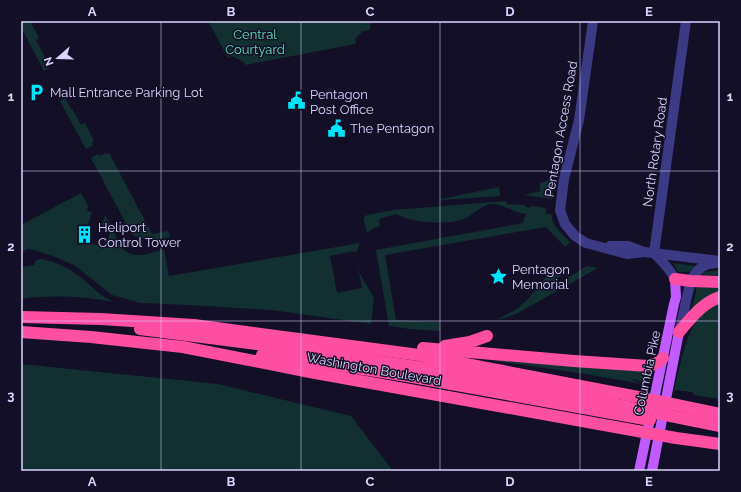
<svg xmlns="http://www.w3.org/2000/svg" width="741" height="492" font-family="Raleway,sans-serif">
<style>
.green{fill:#12302f}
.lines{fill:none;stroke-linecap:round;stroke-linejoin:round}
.minor{stroke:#3d3a85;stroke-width:10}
.major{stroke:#c25bff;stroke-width:10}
.highway{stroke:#ff4fa3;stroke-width:12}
.grid{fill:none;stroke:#d9d4ff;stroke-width:1;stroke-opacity:0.55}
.labels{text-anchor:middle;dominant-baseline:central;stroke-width:3;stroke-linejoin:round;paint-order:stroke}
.park-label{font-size:13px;fill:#5fe0c0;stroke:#130f26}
.poi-label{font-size:13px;fill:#d9d4ff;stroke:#130f26;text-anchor:start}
.street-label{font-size:13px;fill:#d9d4ff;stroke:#130f26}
.neatline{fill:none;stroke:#d9d4ff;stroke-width:1.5}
.grid-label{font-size:13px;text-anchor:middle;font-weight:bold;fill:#d9d4ff}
</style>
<rect width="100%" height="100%" fill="#130f26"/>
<g class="green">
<polygon points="21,21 30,21 39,38 36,40 45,57 44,58 49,68 44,71 21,27"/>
<polygon points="208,21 371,21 370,30 363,31 355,39 356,44 245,65 244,62 232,56 228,58"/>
<polygon points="65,98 71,109 72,108 81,125 85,123 94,141 92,143 93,145 86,149 60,101"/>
<path d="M106 153 107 154 109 153 152 234 168 231 170 237C155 241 149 240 134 236L130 231 91 158 98 154 100 156Z"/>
<polygon points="551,177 553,179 553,198 551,199 524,195 540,191 540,183 551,179"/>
<polygon points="499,187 500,196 441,200 441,199"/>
<path d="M81 193 88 206 87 211 92 212 87 228 83 227 80 240 106 248 110 231 101 228 105 215 122 248C134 261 150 253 164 249L169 276 360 243 356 253 354 251 330 256 337 293 362 288 357 262 360 274 374 298 371 324 272 310 187 305 141 303 112 295 74 265 58 258 35 250 28 249 22 252 21 251V225Z"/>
<path d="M506 201 507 204 524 205 528 208 532 206 546 208V214H551C552 226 562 234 570 242L565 247 546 227 385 255 396 320 439 322 440 331 410 329 389 326 376 250 523 223 526 214C523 213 520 213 517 212 508 209 500 203 490 204 481 206 474 214 466 218 452 225 420 223 405 218 402 217 399 215 396 214L379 219 380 226 374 228 367 233 364 221V217L367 215 393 210Z"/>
<path d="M42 259 56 263 69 269 83 279 101 295 113 302C82 296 51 295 21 299V267L34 265 36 260Z"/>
<polygon points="673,263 695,266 690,272 678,272"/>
<polygon points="555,266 564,273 551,284 553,287 587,266 598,268 518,313 508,317 496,320 517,309 528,299"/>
<polygon points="720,270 720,275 704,275 702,274 704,272"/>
<polygon points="697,287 720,287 720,292 691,310"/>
<path d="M720 303V399L693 395V392L674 390C680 369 685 333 699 317 705 311 712 307 720 303Z"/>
<polygon points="482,359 647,372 648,379 651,381 650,385 630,378 635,381 642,384 586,374"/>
<polygon points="21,364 218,384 351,416 393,471 21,471"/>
</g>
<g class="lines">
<g class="minor">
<polyline points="593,21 579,120 564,179 560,210 565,224 575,236 586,243 627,254 644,252"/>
<polyline points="610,246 628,246 644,252 720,261"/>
<polyline points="654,253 686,21"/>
<path d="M654 253C662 261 670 269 675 279"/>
<path d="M679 332C682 322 684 312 686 301 690 283 693 264 716 263"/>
</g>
<g class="major">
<polyline points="639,471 674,304 676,297 675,279"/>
<polyline points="652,471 679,332"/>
</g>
<g class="highway">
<polyline points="675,279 691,281 720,282"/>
<polyline points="21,317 101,319 194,325 419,355 638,397 720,414"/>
<polyline points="140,329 272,346 424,368 518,385 720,426"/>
<polyline points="21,332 91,337 183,347 310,372 676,438 720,444"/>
<path d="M679 332C691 318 702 303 720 297"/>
<polyline points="445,346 470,342 487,336"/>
<polyline points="423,348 574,361 648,366 657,363 663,358"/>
<polyline points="262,355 332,364 407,376 650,420"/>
</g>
</g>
<path class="grid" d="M161 21V471M301 21V471M440 21V471M580 21V471M21 171H720M21 321H720"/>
<defs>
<symbol id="parking-bare" viewBox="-9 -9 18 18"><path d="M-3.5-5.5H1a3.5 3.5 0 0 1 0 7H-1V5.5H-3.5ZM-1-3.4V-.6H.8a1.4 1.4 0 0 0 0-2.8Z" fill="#00e5ff" stroke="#130f26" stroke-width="2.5" paint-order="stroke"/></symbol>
<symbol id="civic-bare" viewBox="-9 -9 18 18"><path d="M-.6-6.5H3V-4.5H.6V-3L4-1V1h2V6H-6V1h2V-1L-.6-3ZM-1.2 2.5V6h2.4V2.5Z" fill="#00e5ff" stroke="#130f26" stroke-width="2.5" paint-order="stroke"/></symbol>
<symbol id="building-bare" viewBox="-9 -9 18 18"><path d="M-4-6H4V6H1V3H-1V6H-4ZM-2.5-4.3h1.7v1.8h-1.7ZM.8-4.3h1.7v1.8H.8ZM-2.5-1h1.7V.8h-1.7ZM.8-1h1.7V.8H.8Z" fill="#00e5ff" stroke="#130f26" stroke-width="2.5" paint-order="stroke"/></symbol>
<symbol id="sight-bare" viewBox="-9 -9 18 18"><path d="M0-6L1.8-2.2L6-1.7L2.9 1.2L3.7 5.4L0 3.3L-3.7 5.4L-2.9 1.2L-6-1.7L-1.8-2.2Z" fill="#00e5ff" stroke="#130f26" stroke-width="2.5" paint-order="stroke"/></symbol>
</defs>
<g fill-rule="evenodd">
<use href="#parking-bare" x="24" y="80" width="25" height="25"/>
<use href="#civic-bare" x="284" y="88" width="25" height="25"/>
<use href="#civic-bare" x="324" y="116" width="25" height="25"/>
<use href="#building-bare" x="72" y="222" width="25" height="25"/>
<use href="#sight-bare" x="486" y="264" width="25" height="25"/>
</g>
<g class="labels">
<g class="park-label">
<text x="255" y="34">Central<tspan x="255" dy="15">Courtyard</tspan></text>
</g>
<g class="poi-label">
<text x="50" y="92">Mall Entrance Parking Lot</text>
<text x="310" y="94">Pentagon<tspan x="310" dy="15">Post Office</tspan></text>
<text x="350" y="128">The Pentagon</text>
<text x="98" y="227">Heliport<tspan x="98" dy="15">Control Tower</tspan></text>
<text x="512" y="269">Pentagon<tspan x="512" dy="15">Memorial</tspan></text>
</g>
<g class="street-label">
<text transform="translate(561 129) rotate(-80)">Pentagon Access Road</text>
<text transform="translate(655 152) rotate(-82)">North Rotary Road</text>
<text transform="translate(374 369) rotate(10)">Washington Boulevard</text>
<text transform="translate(647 373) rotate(-78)">Columbia Pike</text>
</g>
</g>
<rect width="741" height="492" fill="none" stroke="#130f26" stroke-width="44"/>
<g transform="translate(58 58) rotate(250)" stroke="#130f26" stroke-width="3" paint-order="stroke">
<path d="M0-3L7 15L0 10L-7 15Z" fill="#d9d4ff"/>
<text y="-6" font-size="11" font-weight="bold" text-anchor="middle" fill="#d9d4ff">N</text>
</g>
<rect x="22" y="22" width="697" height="448" class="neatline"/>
<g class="grid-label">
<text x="92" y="16">A</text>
<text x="231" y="16">B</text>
<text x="370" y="16">C</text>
<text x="510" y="16">D</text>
<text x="649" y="16">E</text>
<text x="11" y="101">1</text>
<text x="730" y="101">1</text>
<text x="11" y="251">2</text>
<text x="730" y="251">2</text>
<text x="11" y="400">3</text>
<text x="730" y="400">3</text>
<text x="92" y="486">A</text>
<text x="231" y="486">B</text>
<text x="370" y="486">C</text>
<text x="510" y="486">D</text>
<text x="649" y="486">E</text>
</g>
</svg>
